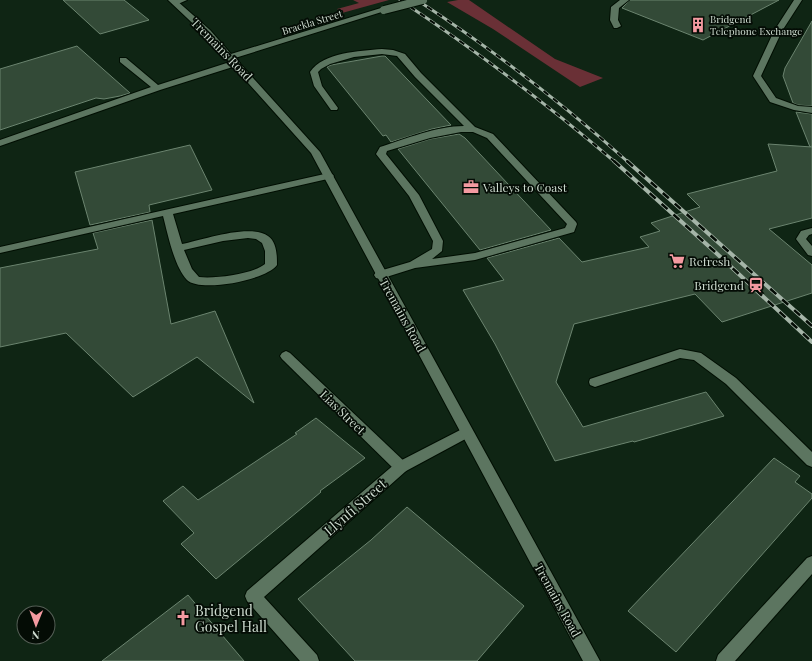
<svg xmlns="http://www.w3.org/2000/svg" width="812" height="661" font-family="'Playfair Display',serif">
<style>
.green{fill:#6a3036}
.building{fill:#334a37;stroke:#6b846f}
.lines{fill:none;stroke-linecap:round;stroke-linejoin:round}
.lane-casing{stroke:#000e02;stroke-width:2}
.street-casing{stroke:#000e02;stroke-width:2}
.secondary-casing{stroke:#000e02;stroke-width:2}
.lane{fill:#5c7560;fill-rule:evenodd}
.street{fill:#5c7560;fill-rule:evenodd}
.secondary{fill:#5c7560;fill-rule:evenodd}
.rail-far1-casing{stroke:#a5b5a8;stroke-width:3}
.rail-casing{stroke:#a5b5a8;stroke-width:4}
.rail-far1{stroke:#040c05;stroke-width:2;stroke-dasharray:6;stroke-linecap:butt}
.rail{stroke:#040c05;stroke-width:2.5;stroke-dasharray:8;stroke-linecap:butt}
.secondary-bridge-casing{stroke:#000e02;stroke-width:10;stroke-linecap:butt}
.secondary-bridge{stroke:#5c7560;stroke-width:8}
.labels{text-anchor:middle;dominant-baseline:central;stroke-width:3.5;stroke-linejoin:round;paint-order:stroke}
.far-poi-label{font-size:10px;fill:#ccdace;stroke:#040c05;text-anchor:start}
.far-street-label{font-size:10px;fill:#ccdace;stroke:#040c05}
.street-label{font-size:12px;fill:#ccdace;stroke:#040c05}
.poi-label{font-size:12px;fill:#ccdace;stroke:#040c05;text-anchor:start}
.near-street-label{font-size:14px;fill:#ccdace;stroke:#040c05}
.near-poi-label{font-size:14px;fill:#ccdace;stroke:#040c05;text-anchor:start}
</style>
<rect width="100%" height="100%" fill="#0f2514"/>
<g class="green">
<polygon points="353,0 389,0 342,13 337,9 359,3"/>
<polygon points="458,0 469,0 555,59 603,78 580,87 493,29 447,2"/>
</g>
<g class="building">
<polygon points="63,0 124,0 149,20 100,34"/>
<polygon points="630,0 779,0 703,40 622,8"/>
<polygon points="812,21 812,106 798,105 793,103 783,76 785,68"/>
<polygon points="77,46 130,93 120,96 104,99 96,98 0,130 0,69"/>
<polygon points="382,56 385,56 451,125 432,129 391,142 386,135 383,136 327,67 331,65"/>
<polygon points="796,112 812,114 812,146 810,147"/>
<polygon points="459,134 465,138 551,230 480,250 398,149 430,139"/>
<polygon points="768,144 812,147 812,218 769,229 812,265 812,293 722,322 695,294 574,324 556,382 583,427 706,392 724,416 634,442 633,441 555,461 495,344 463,290 504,280 487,258 559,238 582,262 649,247 640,237 660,231 651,223 700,207 687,194 777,171"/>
<polygon points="190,145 212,190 149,205 150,212 90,225 75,172"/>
<polygon points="152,220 171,324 215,311 254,403 197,357 133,397 66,333 0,347 0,268 98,249 93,233"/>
<polygon points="316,418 365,458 320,491 321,492 302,508 216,579 181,544 194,533 163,501 183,486 198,500 297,434 295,433"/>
<polygon points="774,458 800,476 795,482 812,494 812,498 676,652 628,611"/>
<polygon points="407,507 524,606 477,661 355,661 298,599 371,540"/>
<polygon points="188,595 244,661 102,661"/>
</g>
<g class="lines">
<defs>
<g id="lane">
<polygon points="172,0 187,0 178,4 172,4"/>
<polygon points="620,0 629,0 619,8 618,20 621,26 617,28 614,28 610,20 611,7"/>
<polygon points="794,0 802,0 782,31 761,76 776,98 798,106 812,107 812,113 794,110 770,102 753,76 774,31"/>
<path d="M382 49 393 50 405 54 421 73 475 127 493 134 576 222 577 224 574 232 475 260 415 268 380 279 376 278 374 275 376 272 410 262 432 249 433 241 409 196 376 154 380 147C406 139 436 126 464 126L415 77 397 56 382 54 354 57 330 64 321 69 318 72 322 86 338 108 337 110H331L314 86 310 72C324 52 359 51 382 49ZM461 132H473L487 138 567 224 565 228 475 253 432 259 442 251 443 241 419 195 386 154 387 151 430 138Z"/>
<polygon points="120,58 126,58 158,85 233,61 236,61 240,63 239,65 160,90 0,146 0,140 151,87 120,62"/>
<path d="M329 173 332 174 334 176 332 178 173 214 182 244C202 240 250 223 268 236 277 242 277 256 277 265 267 280 200 293 187 280 174 266 168 235 163 216L0 253V247ZM248 238 256 239 262 243 265 251V264C253 274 215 279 199 277L192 269 184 250 223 241Z"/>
<polygon points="812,228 812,234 809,235 806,239 812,246 812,256 808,255 796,239 801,231"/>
<polygon points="680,349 701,353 736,378 812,452 812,467 807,465 726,384 694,360 680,358 595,387 590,385 589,382 590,379"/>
<polygon points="286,351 290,353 406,463 408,467 406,471 401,473 396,471 282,359 280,356 282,353"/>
</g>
<g id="street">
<polygon points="466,427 471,428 473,432 471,436 406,471 264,597 317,655 319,661 300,661 247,601 245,596 247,591 396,463"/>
<polygon points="812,556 812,574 735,661 716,661 718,655 807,558"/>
</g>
<polygon id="secondary" points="168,0 176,0 210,30 231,54 381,8 384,8 388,10 235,58 320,152 600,661 583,661 311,153 204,34"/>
</defs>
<use href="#lane" class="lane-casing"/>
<use href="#street" class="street-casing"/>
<use href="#secondary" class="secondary-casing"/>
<use href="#lane" class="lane"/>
<use href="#street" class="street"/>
<use href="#secondary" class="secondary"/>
<defs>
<g id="rail-far1">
<path d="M400 0C475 50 546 103 615 162"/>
<path d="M417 0C492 49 561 102 628 162"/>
</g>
<g id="rail">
<polyline points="614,161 714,251 812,342"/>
<polyline points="627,161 812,326"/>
</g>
</defs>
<use href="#rail-far1" class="rail-far1-casing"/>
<use href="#rail" class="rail-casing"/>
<use href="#rail-far1" class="rail-far1"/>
<use href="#rail" class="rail"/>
<defs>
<polyline id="secondary-bridge" points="384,10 423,0"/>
</defs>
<use href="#secondary-bridge" class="secondary-bridge-casing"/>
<use href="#secondary-bridge" class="secondary-bridge"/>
</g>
<defs>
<symbol id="building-bare" viewBox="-9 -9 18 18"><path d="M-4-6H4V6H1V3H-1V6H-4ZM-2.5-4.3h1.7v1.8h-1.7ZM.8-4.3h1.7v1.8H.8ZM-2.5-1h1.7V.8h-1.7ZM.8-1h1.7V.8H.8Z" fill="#f49aa1" stroke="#040c05" stroke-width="2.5" paint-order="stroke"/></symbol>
<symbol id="office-bare" viewBox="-9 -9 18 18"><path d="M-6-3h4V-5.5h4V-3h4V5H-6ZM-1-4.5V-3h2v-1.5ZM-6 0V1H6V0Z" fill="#f49aa1" stroke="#040c05" stroke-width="2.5" paint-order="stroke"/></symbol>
<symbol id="supermarket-bare" viewBox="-9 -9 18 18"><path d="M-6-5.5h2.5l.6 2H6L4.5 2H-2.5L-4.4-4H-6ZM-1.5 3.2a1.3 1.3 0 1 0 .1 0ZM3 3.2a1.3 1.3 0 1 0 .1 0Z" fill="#f49aa1" stroke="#040c05" stroke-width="2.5" paint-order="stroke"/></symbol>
<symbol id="station-bare" viewBox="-9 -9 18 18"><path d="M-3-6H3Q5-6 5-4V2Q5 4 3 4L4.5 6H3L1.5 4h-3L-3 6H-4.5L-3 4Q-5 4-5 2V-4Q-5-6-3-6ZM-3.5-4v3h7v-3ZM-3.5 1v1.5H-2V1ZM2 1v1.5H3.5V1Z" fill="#f49aa1" stroke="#040c05" stroke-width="2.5" paint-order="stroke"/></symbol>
<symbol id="church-bare" viewBox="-9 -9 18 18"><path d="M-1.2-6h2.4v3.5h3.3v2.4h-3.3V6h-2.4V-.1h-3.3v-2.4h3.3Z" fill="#f49aa1" stroke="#040c05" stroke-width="2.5" paint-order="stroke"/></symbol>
</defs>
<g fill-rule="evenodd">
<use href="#building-bare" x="687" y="14" width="22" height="22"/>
<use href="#office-bare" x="460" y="176" width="22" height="22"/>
<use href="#supermarket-bare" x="666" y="250" width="22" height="22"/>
<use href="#station-bare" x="745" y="274" width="22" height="22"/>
<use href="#church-bare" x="172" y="607" width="22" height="22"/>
</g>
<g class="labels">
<g class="far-poi-label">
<text x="710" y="19">Bridgend<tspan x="710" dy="12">Telephone Exchange</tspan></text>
</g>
<g class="far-street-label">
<text transform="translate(312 22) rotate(-17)">Brackla Street</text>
</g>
<g class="street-label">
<text transform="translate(222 49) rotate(46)">Tremains Road</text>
<text transform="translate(403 315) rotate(61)">Tremains Road</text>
<text transform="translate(343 412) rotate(44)">Lias Street</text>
<text transform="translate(558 600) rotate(61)">Tremains Road</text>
</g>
<g class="poi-label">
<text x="483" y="187">Valleys to Coast</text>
<text x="689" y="261">Refresh</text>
<text x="744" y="285" text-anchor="end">Bridgend</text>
</g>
<g class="near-street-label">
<text transform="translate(355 507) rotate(-41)">Llynfi Street</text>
</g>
<g class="near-poi-label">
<text x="195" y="610">Bridgend<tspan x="195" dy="16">Gospel Hall</tspan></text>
</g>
</g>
<g transform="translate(36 625) rotate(181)"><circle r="19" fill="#040c05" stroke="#545e55"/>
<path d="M0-3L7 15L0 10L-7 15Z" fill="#f49aa1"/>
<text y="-6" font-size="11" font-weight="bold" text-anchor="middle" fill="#ccdace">N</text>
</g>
</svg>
